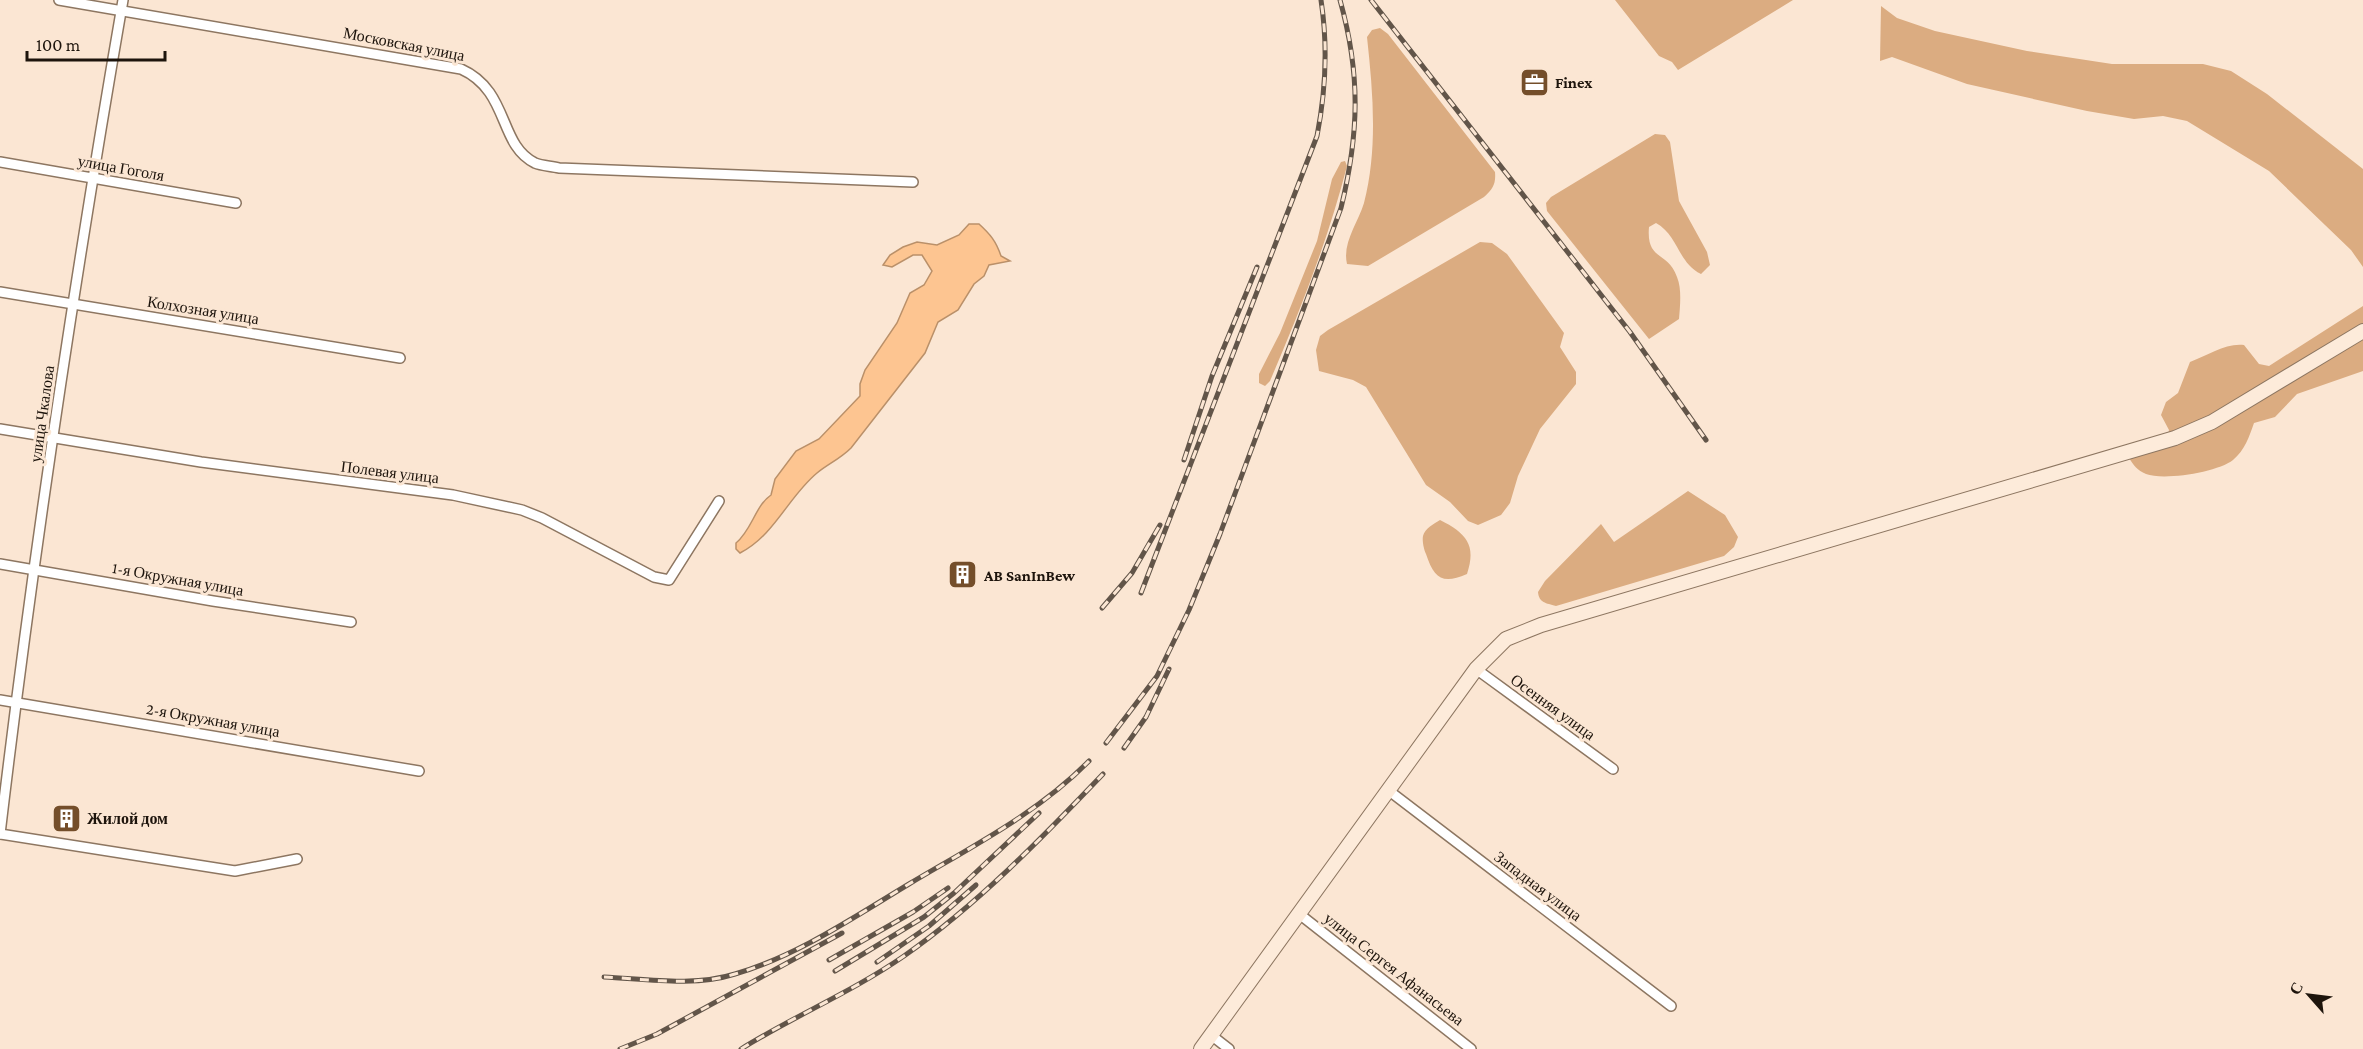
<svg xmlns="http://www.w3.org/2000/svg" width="2363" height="1049" font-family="'Crimson Pro',serif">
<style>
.green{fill:#dbac81}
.water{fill:#fdc591;stroke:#ba9069;stroke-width:1.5}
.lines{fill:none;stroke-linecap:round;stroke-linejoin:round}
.street-casing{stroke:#8d7661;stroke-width:12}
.secondary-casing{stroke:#8d7661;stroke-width:16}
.street{stroke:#fff;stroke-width:9}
.secondary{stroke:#fdebda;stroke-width:14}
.rail-casing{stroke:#625549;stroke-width:5}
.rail{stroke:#fbe6d3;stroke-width:3;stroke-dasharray:9;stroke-linecap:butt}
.labels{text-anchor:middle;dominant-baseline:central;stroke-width:6;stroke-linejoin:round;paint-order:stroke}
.street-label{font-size:16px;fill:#1d140c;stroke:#fbe6d3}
.poi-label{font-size:16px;font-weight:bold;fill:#1d140c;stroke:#fbe6d3;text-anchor:start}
</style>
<rect width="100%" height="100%" fill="#fbe6d3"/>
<g class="green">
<polygon points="1615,0 1793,0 1678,70 1672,62 1659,56"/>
<polygon points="1881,6 1897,18 1935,31 2027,51 2112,64 2203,64 2231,71 2267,94 2363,169 2363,267 2351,250 2269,171 2187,121 2163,116 2134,119 2087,111 1967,84 1892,57 1880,61"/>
<path d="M1380 28 1388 34 1495 172C1496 184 1493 189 1484 197L1368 266 1347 264C1342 243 1358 223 1364 203 1378 148 1373 93 1367 37L1372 30Z"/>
<path d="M1655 134 1665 135 1670 142 1679 201 1707 252 1710 265 1701 274C1678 263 1678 235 1656 223L1649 227C1646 261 1668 251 1677 277 1682 289 1680 306 1679 319L1649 339 1547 211 1546 203 1551 197Z"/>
<path d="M1345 161 1347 166C1328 240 1300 311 1270 381L1265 386 1259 383V374L1280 333 1317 241 1332 179 1341 162Z"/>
<polygon points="1480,242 1492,243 1507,254 1564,333 1560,347 1576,372 1576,384 1540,429 1518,476 1510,503 1501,515 1478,525 1468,521 1450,502 1426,485 1366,387 1353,380 1319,371 1316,350 1320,336 1328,330"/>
<path d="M2363 306V371L2297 394 2275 417 2254 423C2249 437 2245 450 2233 460 2218 472 2164 481 2146 474 2137 470 2134 466 2129 458L2166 443 2169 430 2161 415 2166 402 2178 393 2190 362C2209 355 2225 343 2244 345L2259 364 2269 366Z"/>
<path d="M1688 491 1725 515 1738 537 1734 547 1724 556 1556 606C1546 603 1539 603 1538 592L1545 581 1601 524 1614 542Z"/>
<path d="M1440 520C1466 533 1477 545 1467 574 1442 585 1434 578 1426 554 1424 550 1422 541 1423 536 1425 528 1434 524 1440 520Z"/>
</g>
<path class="water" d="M969 224H979C990 234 996 241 1001 256L1010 261 989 265 984 276 974 284 958 310 938 322 925 353 851 448C840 459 828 464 817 473 788 497 775 535 740 553L736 549V543C752 530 755 506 771 495L775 479 796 451 819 439 860 396V384L865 370 897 323 910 293 924 285 932 271 922 255H913L892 267 883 265 890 255 903 247 917 242 937 245 959 235Z"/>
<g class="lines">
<defs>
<g id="street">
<path d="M59 0 461 69C510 91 498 145 535 163 542 166 552 166 559 168L913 182"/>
<polyline points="0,162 236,203"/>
<polyline points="0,292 400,358"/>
<polyline points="0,429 201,462 453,495 522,510 542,518 654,577 669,580 719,501"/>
<polyline points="0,564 213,601 351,622"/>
<polyline points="1476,669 1613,769"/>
<polyline points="0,700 419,771"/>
<polyline points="1388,790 1671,1006"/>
<path d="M0 834C33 555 75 277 123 0"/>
<polyline points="0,834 235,871 297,859"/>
<polyline points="1298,913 1471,1049"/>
<polyline points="1211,1035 1229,1049"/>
</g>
<polyline id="secondary" points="1201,1049 1476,669 1506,639 1541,625 2175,438 2212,422 2363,331"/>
</defs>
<use href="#street" class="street-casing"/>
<use href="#secondary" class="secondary-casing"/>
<use href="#street" class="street"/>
<use href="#secondary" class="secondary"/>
<defs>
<g id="rail">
<polyline points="1371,0 1630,332 1706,440"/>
<polyline points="1184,460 1212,376 1257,267"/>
<path d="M1141 593 1317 136C1326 90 1328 46 1321 0"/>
<polyline points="1102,608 1132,573 1160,525"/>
<path d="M1106 743 1157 676 1189 610 1220 534 1341 208C1359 134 1361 75 1340 0"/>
<polyline points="1124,748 1146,717 1169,669"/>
<polyline points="829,960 913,912 948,888"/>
<polyline points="877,962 929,926 976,885"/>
<polyline points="835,971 924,917 954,893 1039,813"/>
<path d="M604 977C646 979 694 987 735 974 797 956 854 917 909 884 971 847 1038 813 1089 761"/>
<polyline points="620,1049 657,1034 842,933"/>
<path d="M741 1049C794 1016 852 992 904 956 977 905 1042 838 1103 774"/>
</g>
</defs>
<use href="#rail" class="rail-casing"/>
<use href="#rail" class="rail"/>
</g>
<defs>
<symbol id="office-square" viewBox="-11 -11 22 22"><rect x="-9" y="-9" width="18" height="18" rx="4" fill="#744e2a" stroke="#fbe6d3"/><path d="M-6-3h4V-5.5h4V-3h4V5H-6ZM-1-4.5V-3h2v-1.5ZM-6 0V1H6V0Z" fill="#fff"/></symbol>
<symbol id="building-square" viewBox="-11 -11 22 22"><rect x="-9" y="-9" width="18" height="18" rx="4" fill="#744e2a" stroke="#fbe6d3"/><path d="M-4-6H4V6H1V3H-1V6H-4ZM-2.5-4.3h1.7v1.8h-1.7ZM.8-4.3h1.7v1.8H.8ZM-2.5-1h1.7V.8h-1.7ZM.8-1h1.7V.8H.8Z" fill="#fff"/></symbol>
</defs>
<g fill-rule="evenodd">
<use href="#office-square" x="1518" y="66" width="33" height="33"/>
<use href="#building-square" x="946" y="558" width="33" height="33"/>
<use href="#building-square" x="50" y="802" width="33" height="33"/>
</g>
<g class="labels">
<g class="street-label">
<text transform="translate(404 44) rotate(11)">Московская улица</text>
<text transform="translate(121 168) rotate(10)">улица Гоголя</text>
<text transform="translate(203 310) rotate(9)">Колхозная улица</text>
<text transform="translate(42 414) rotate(-82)">улица Чкалова</text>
<text transform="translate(390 472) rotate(7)">Полевая улица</text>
<text transform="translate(178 579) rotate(10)">1-я Окружная улица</text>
<text transform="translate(1553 707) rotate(36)">Осенняя улица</text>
<text transform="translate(213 720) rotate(10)">2-я Окружная улица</text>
<text transform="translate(1538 886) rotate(37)">Западная улица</text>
<text transform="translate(1394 969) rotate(38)">улица Сергея Афанасьева</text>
</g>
<g class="poi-label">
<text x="1555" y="82">Finex</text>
<text x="984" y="575">AB SanInBew</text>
<text x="87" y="818">Жилой дом</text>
</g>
</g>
<g transform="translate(2309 995) rotate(298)" stroke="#fbe6d3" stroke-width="4.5" paint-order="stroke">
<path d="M0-4.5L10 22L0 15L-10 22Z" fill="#1d140c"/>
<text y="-9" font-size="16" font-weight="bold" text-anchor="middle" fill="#1d140c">С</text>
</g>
<path d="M27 51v9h138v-9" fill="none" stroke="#1d140c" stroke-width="3"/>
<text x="36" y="51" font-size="18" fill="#1d140c" stroke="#fbe6d3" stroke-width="4.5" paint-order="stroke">100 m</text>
</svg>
